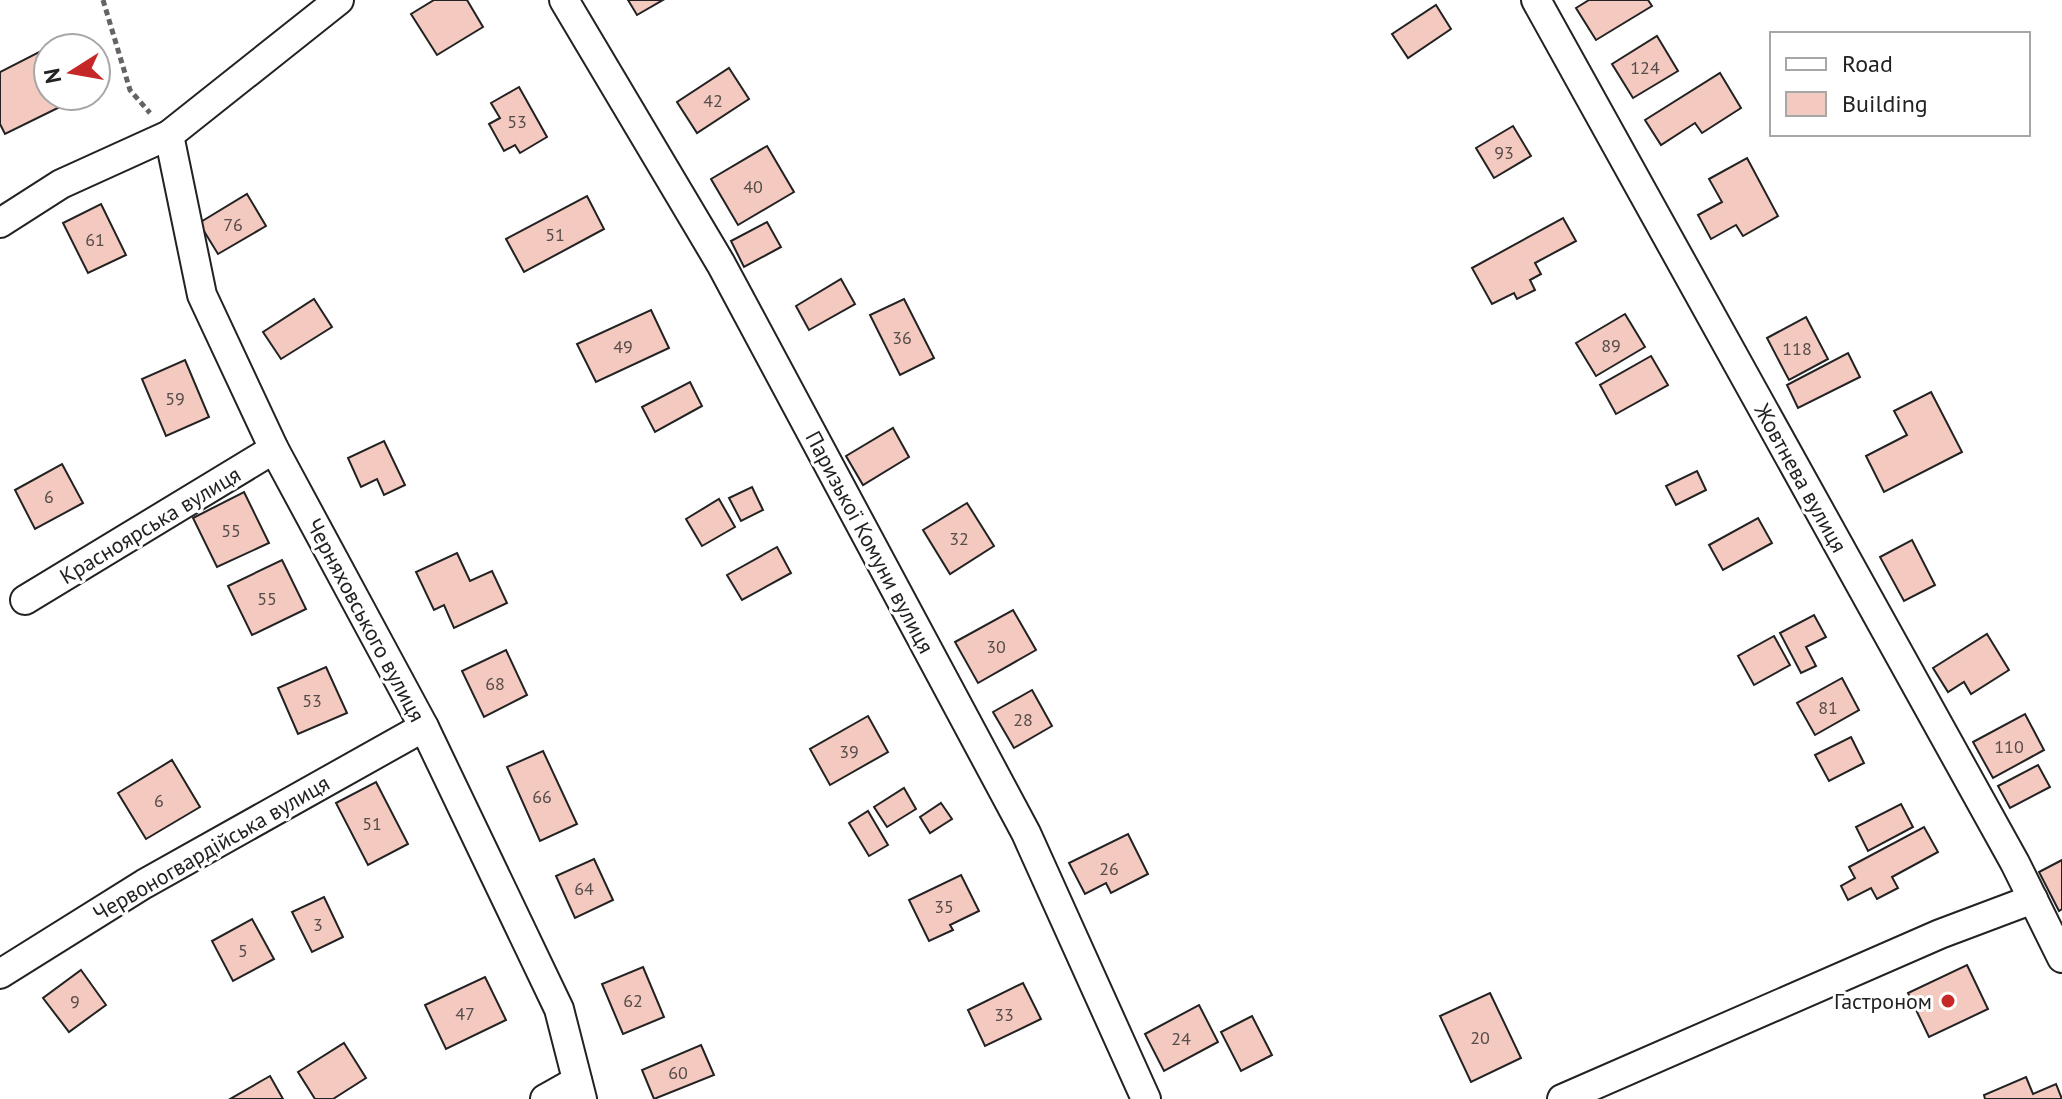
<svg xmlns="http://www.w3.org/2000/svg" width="2062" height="1099" font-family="'PT Sans',sans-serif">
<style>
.building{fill:#f3c9c0;stroke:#222;stroke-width:2}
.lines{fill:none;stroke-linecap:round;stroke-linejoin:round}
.minor-casing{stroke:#222;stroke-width:32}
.path{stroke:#646464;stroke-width:5;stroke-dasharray:6 4;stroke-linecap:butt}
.minor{stroke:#fff;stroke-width:28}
.poi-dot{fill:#c62828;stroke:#fff;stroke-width:3}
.labels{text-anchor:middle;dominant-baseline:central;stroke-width:6;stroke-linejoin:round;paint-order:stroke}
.number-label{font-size:18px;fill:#564c4a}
.street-label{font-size:22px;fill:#222;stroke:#fff}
.poi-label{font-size:22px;fill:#222;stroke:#fff;text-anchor:end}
</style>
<rect width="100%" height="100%" fill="#fff"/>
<g class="building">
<polygon points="434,0 467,0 483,27 437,55 411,14"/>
<polygon points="628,0 663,0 637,15"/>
<polygon points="1589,0 1648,0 1652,6 1596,40 1576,8"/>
<polygon points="1436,5 1451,29 1408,58 1392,34"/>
<polygon points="1657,36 1678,71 1633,98 1612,64"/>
<polygon points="45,49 48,96 69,96 72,101 5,134 0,124 0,72"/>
<polygon points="729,68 749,99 697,133 677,102"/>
<polygon points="1720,73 1741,108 1702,133 1695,123 1661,145 1645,120"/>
<polygon points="519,87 547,137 520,153 515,145 504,151 489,124 500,118 491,103"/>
<polygon points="1513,126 1531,156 1494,178 1476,148"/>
<polygon points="767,146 794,192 738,225 711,179"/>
<polygon points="1747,158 1778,216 1743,236 1736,225 1711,239 1698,215 1722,202 1709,179"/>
<polygon points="247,194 266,226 218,254 199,223"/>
<polygon points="587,196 604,229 524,272 506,239"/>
<polygon points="101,204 126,255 88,273 63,223"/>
<polygon points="1563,218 1576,241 1535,263 1541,274 1530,280 1535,290 1517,299 1514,293 1492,304 1472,268"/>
<polygon points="767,222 781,247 744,267 731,241"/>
<polygon points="841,279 855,304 809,330 796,306"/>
<polygon points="314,299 332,327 281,359 263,332"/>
<polygon points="904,299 934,358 900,375 870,315"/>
<polygon points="651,310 669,348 596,382 577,344"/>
<polygon points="1625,314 1645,347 1596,376 1576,343"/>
<polygon points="1806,317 1828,359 1789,380 1767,338"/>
<polygon points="1848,353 1860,377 1798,408 1787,385"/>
<polygon points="1651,356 1668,385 1616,414 1600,385"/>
<polygon points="185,360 209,417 166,436 142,379"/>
<polygon points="690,382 702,406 655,432 642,407"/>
<polygon points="1931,392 1962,452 1884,492 1866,456 1907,435 1894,411"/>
<polygon points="893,428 909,457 863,485 846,456"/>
<polygon points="384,441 405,485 384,495 377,479 361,487 348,458"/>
<polygon points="62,464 83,503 35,529 15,490"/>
<polygon points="1697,471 1706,490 1676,505 1666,486"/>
<polygon points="752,487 763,510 741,521 729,498"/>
<polygon points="244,492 269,543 217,567 193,518"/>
<polygon points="719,499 735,527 702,546 686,519"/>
<polygon points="967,503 994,546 950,574 923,530"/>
<polygon points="1758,518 1772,543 1723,570 1709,545"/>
<polygon points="1912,540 1935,585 1904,601 1880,557"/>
<polygon points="777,547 791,573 742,600 727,575"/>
<polygon points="457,553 470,581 492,571 507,603 454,628 444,605 434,610 416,572"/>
<polygon points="282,560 306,609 252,635 228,586"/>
<polygon points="1013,610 1036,650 978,683 955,642"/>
<polygon points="1814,615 1826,637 1806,647 1816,666 1801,673 1780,633"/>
<polygon points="1987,634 2009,670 1971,694 1964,682 1948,692 1933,668"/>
<polygon points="1774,636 1790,665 1754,685 1738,656"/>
<polygon points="506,650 527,695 484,717 462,671"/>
<polygon points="326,667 347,713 298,734 278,688"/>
<polygon points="1842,678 1859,710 1815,735 1797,703"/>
<polygon points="1032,690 1052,726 1014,748 993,712"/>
<polygon points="2025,714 2044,750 1993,778 1973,742"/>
<polygon points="868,716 888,752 830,785 810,749"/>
<polygon points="1851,737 1864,763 1829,781 1815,755"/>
<polygon points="543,751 577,824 540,841 507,767"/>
<polygon points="172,760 200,807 146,839 118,793"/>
<polygon points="2038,765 2050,787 2010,808 1998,786"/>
<polygon points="376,782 408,844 368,865 336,803"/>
<polygon points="904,788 916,809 887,827 874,807"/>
<polygon points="941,803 952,819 930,833 920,817"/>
<polygon points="1901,804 1913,827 1868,851 1856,827"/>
<polygon points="868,811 888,845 869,856 849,823"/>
<polygon points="1924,827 1938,852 1892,877 1898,888 1877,899 1871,888 1848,900 1841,886 1855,878 1849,867"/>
<polygon points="1128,834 1148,874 1111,893 1106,883 1085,894 1069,863"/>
<polygon points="594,859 613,900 575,918 556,876"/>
<polygon points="2062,860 2062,909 2059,911 2039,872"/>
<polygon points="961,875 979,911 950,925 953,930 929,941 909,900"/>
<polygon points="324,897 343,937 312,952 292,912"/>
<polygon points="252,919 274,959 233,981 212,941"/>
<polygon points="1967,965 1988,1009 1929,1037 1908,993"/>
<polygon points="643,967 664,1017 623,1034 602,984"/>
<polygon points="81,970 106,1005 69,1032 43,998"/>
<polygon points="485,977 506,1020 446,1049 425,1005"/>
<polygon points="1023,983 1041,1019 985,1046 968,1010"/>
<polygon points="1490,993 1521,1058 1471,1082 1440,1016"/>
<polygon points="1199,1005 1218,1042 1164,1071 1145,1034"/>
<polygon points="1252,1016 1272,1055 1241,1071 1221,1032"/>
<polygon points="344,1043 366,1078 333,1099 315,1099 298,1072"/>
<polygon points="701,1045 714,1075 654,1099 642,1070"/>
<polygon points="270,1076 283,1099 230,1099"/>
<polygon points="2026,1077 2033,1094 2056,1084 2062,1099 1985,1099 1984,1095"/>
</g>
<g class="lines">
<defs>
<g id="minor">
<polyline points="564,0 721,264 1026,833 1146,1099"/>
<polyline points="1536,0 2015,863 2062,958"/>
<polyline points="169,135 202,295 274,449 424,727 559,1009 582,1099"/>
<polyline points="0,223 61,184 169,135 339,0"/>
<polyline points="25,600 274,449"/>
<polyline points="0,974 144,884 424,727"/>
<polyline points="545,1099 577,1081"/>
<polyline points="1562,1099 1940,934 2033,899"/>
</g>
</defs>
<use href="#minor" class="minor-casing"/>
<polyline class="path" points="103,0 130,90 150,113"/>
<use href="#minor" class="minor"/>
</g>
<circle class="poi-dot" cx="1948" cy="1001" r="8"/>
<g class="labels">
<g class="number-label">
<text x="1645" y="67">124</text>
<text x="713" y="100">42</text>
<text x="517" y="121">53</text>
<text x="1504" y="152">93</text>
<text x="753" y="186">40</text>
<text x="233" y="224">76</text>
<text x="555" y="234">51</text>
<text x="95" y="239">61</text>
<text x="902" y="337">36</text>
<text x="1611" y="345">89</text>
<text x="623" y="346">49</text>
<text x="1797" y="348">118</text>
<text x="175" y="398">59</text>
<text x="49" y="496">6</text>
<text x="231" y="530">55</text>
<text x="959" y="538">32</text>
<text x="267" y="598">55</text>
<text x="996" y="646">30</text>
<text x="495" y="683">68</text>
<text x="312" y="700">53</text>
<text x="1828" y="707">81</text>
<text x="1023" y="719">28</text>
<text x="2009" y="746">110</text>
<text x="849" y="751">39</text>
<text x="542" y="796">66</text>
<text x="159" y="800">6</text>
<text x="372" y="823">51</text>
<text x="1109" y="868">26</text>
<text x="584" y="888">64</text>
<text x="944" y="906">35</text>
<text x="318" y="924">3</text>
<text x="243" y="950">5</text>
<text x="633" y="1000">62</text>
<text x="75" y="1001">9</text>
<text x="465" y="1013">47</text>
<text x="1004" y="1014">33</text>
<text x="1480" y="1037">20</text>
<text x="1181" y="1038">24</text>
<text x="678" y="1072">60</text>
</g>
<g class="street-label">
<text transform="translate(1801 478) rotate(61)">Жовтнева вулиця</text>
<text transform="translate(150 525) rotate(-31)">Красноярська вулиця</text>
<text transform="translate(870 542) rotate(62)">Паризької Комуни вулиця</text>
<text transform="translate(366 620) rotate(62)">Черняховського вулиця</text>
<text transform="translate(211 848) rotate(-30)">Червоногвардійська вулиця</text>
</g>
<g class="poi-label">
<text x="1932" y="1001">Гастроном</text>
</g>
</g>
<rect x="1770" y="32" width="260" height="104" fill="#ffffff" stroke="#a7a7a7" stroke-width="2"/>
<rect x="1786" y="58" width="40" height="12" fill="#ffffff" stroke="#a7a7a7" stroke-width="2"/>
<text x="1842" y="72" font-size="24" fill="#222222">Road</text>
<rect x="1786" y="92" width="40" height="24" fill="#f3c9c0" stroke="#a7a7a7" stroke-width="2"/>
<text x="1842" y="112" font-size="24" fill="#222222">Building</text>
<g transform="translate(72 72) rotate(259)"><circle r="38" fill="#ffffff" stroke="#a7a7a7" stroke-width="2"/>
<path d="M0-6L14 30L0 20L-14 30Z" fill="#c62828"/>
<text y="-12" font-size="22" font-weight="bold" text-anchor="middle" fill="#222222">N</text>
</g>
</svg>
